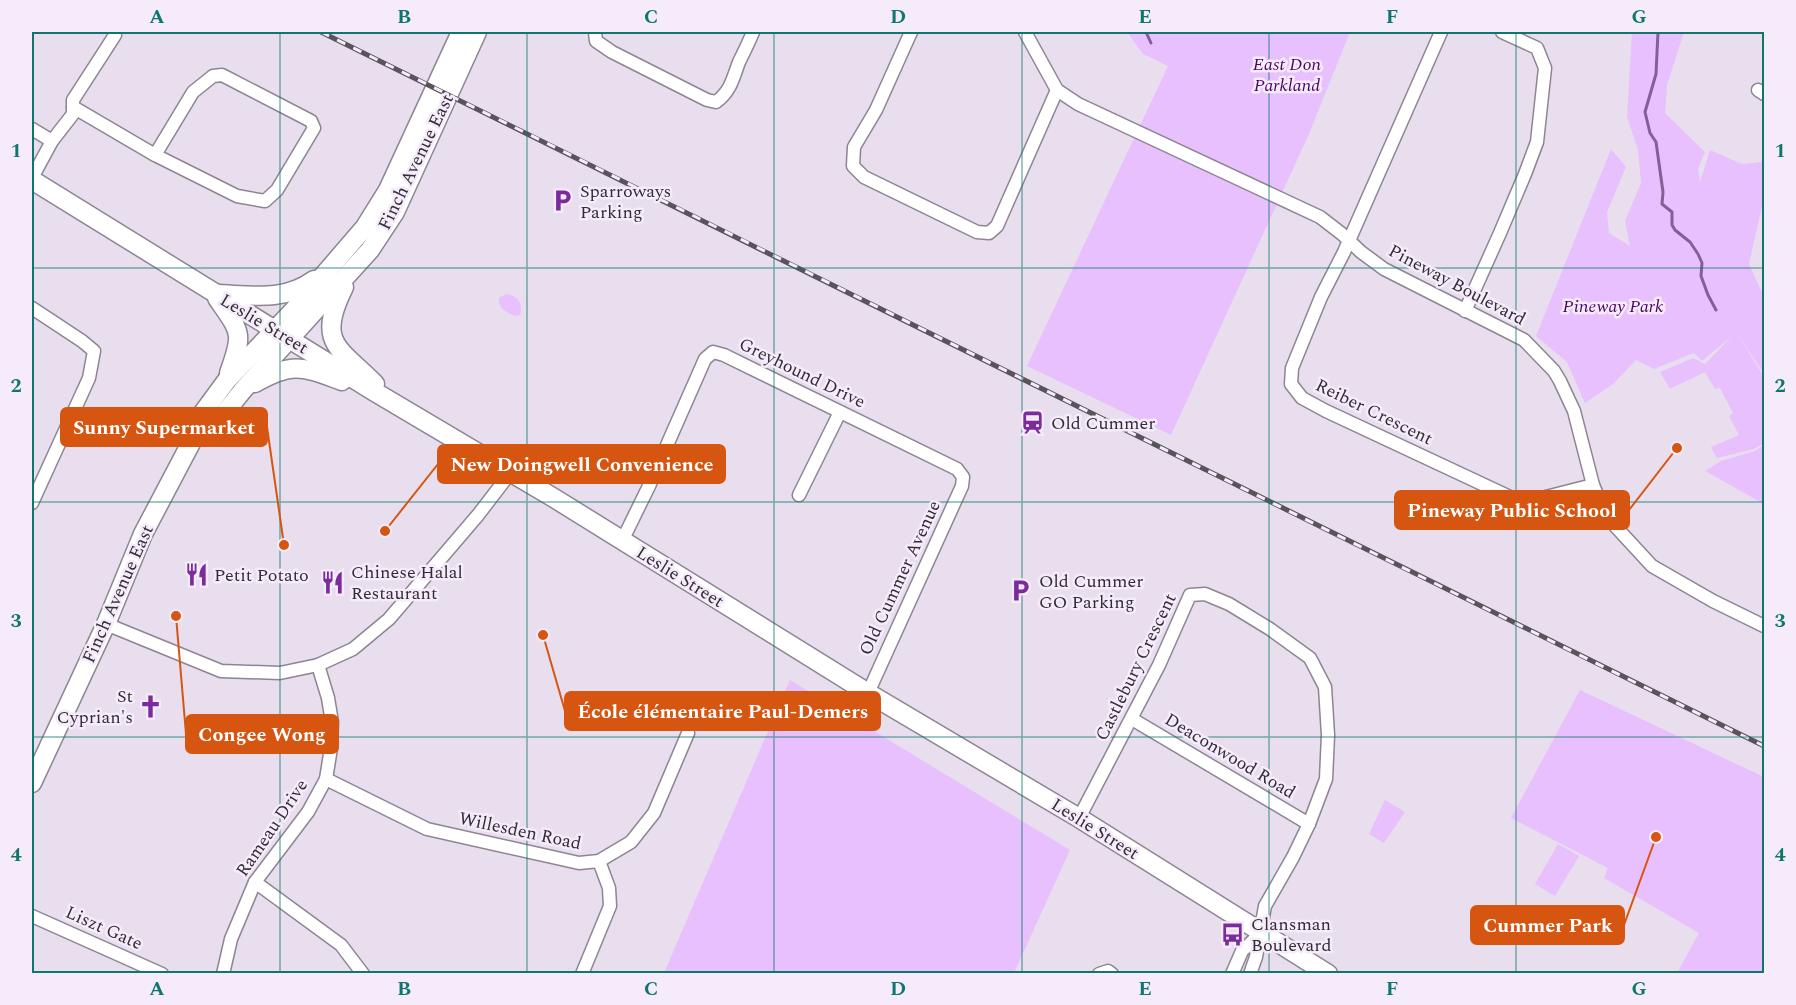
<svg xmlns="http://www.w3.org/2000/svg" width="1796" height="1005" font-family="Spectral,serif">
<style>
.green{fill:#e9c0fe}
.lines{fill:none;stroke-linecap:round;stroke-linejoin:round}
.stream{stroke:#845f96;stroke-width:3}
.street-casing{stroke:#8d8592;stroke-width:15}
.secondary-casing{stroke:#8d8592;stroke-width:21}
.street{stroke:#fff;stroke-width:12}
.secondary{stroke:#fff;stroke-width:18}
.rail-casing{stroke:#59535b;stroke-width:5}
.rail{stroke:#f5ebfa;stroke-width:3;stroke-dasharray:9;stroke-linecap:butt}
.grid{fill:none;stroke:#0f766e;stroke-width:1.5;stroke-opacity:0.55}
.labels{text-anchor:middle;dominant-baseline:central;stroke-width:5;stroke-linejoin:round;paint-order:stroke}
.park-label{font-size:18px;font-style:italic;fill:#4e0467;stroke:#f5ebfa}
.street-label{font-size:18px;fill:#312d33;stroke:#f5ebfa}
.poi-label{font-size:18px;fill:#312d33;stroke:#f5ebfa;text-anchor:start}
.leader{fill:none;stroke:#d65510;stroke-width:2}
.callout-dot{fill:#d65510;stroke:#f5ebfa;stroke-width:2}
.callout{fill:#d65510;stroke:#d65510;stroke-width:2}
.callout-label{font-size:20px;text-anchor:middle;font-weight:bold;fill:#fff}
.neatline{fill:none;stroke:#0f766e;stroke-width:2}
.grid-label{font-size:20px;text-anchor:middle;font-weight:bold;fill:#0f766e}
</style>
<rect width="100%" height="100%" fill="#e8deed"/>
<g class="green">
<polygon points="1127,32 1350,32 1309,134 1171,435 1027,366 1168,66 1143,54"/>
<polygon points="1632,32 1684,32 1667,85 1665,113 1705,152 1698,169 1700,182 1710,150 1742,164 1764,162 1764,198 1749,264 1764,297 1764,374 1737,333 1764,377 1764,443 1754,449 1717,458 1711,447 1739,435 1729,416 1733,413 1720,388 1715,389 1705,372 1670,389 1660,372 1693,358 1705,364 1732,336 1702,361 1694,353 1654,369 1636,360 1613,384 1585,403 1567,362 1536,336 1611,149 1626,167 1607,212 1609,233 1630,246 1625,221 1641,183 1638,150 1627,117"/>
<path d="M506 294C517 295 524 304 520 315L516 316C507 313 497 308 499 298Z"/>
<polygon points="1764,445 1764,504 1705,471 1721,461 1755,451"/>
<polygon points="790,680 1070,850 1014,973 664,973"/>
<polygon points="1580,690 1764,777 1764,973 1677,973 1699,933 1604,878 1608,868 1511,818"/>
<polygon points="1385,800 1405,812 1384,843 1369,834"/>
<polygon points="1558,844 1579,856 1555,896 1535,884"/>
</g>
<g class="lines">
<g class="stream">
<polyline points="1146,32 1151,43"/>
<polyline points="1658,32 1656,74 1645,112 1650,133 1656,142 1663,192 1662,204 1672,212 1672,225 1675,230 1690,242 1698,254 1702,263 1701,276 1708,295 1716,310"/>
</g>
<defs>
<g id="street">
<path d="M595 32 596 41 612 52 707 100 716 102C731 91 733 78 739 62 744 52 749 42 753 32"/>
<polyline points="911,32 876,110 854,147 853,166 864,177 977,232 989,233 997,226 1057,90"/>
<polyline points="1025,32 1057,90 1078,104 1320,217 1342,234 1361,252 1384,269 1524,340 1554,371 1560,381 1574,411 1593,485 1604,511 1616,527 1652,566 1713,601 1764,626"/>
<polyline points="1441,32 1344,252 1321,297 1292,368 1291,384 1302,398 1326,411 1512,498 1534,500 1593,485"/>
<polyline points="1758,90 1764,94"/>
<polyline points="73,107 73,100 115,35 114,32"/>
<polyline points="32,129 52,141"/>
<polyline points="32,178 52,141 73,114 73,107 155,155 237,196 265,201 277,190 314,128 311,121 222,75 213,76 193,92 155,155"/>
<polyline points="32,308 82,341 94,351 89,378 32,503"/>
<polyline points="1465,311 1500,233 1525,174 1537,142 1545,68 1537,48 1502,32"/>
<polyline points="799,495 840,412"/>
<polyline points="622,541 649,486 705,359 713,352 724,355 957,469 963,477 962,486 868,693"/>
<polyline points="106,624 221,671 280,673 318,665 353,649 389,619 478,515 511,472"/>
<polyline points="1132,719 1309,824"/>
<polyline points="326,779 427,829 579,863 599,861 631,842 654,813 688,733"/>
<polyline points="1079,818 1159,665 1190,595 1205,594 1229,604 1270,629 1310,658 1325,687 1328,735 1326,779 1309,824 1293,857 1265,906 1256,957 1250,974"/>
<polyline points="255,882 341,945 363,974"/>
<polyline points="32,916 162,974"/>
<polyline points="223,974 231,939 255,882 308,812 326,779 331,748 332,722 328,698 318,665"/>
<polyline points="582,974 610,906 609,888 599,861"/>
<polyline points="1099,974 1108,971 1112,974"/>
<polyline points="1232,974 1242,951 1261,933"/>
</g>
<g id="secondary">
<polyline points="32,180 375,392 554,498 868,693 1079,818 1328,974"/>
<path d="M344 287C316 343 338 347 375 384"/>
<path d="M216 294C251 295 284 302 314 280"/>
<path d="M217 298C241 333 244 332 229 373"/>
<path d="M255 383C293 361 303 367 342 381"/>
<polyline points="193,439 219,420 243,390 370,250 395,212 477,32"/>
<polyline points="32,783 106,624 143,534 193,439 202,414 227,380 292,312 365,227 388,190 461,32"/>
</g>
</defs>
<use href="#street" class="street-casing"/>
<use href="#secondary" class="secondary-casing"/>
<use href="#street" class="street"/>
<use href="#secondary" class="secondary"/>
<defs>
<path id="rail" d="M321 32C803 269 1283 509 1764 746"/>
</defs>
<use href="#rail" class="rail-casing"/>
<use href="#rail" class="rail"/>
</g>
<path class="grid" d="M280 32V974M527 32V974M774 32V974M1022 32V974M1269 32V974M1516 32V974M32 268H1764M32 502H1764M32 737H1764"/>
<defs>
<symbol id="parking-bare" viewBox="-9 -9 18 18"><path d="M-3.5-5.5H1a3.5 3.5 0 0 1 0 7H-1V5.5H-3.5ZM-1-3.4V-.6H.8a1.4 1.4 0 0 0 0-2.8Z" fill="#7b2b9b" stroke="#f5ebfa" stroke-width="2.5" paint-order="stroke"/></symbol>
<symbol id="station-bare" viewBox="-9 -9 18 18"><path d="M-3-6H3Q5-6 5-4V2Q5 4 3 4L4.5 6H3L1.5 4h-3L-3 6H-4.5L-3 4Q-5 4-5 2V-4Q-5-6-3-6ZM-3.5-4v3h7v-3ZM-3.5 1v1.5H-2V1ZM2 1v1.5H3.5V1Z" fill="#7b2b9b" stroke="#f5ebfa" stroke-width="2.5" paint-order="stroke"/></symbol>
<symbol id="restaurant-bare" viewBox="-9 -9 18 18"><path d="M-5-6h1v4h1v-4h1v4h1v-4h1v5L-1.5 .5V6h-2V.5L-5-1ZM5-6V6H3V1.5H1.5Q1.5-4 5-6Z" fill="#7b2b9b" stroke="#f5ebfa" stroke-width="2.5" paint-order="stroke"/></symbol>
<symbol id="church-bare" viewBox="-9 -9 18 18"><path d="M-1.2-6h2.4v3.5h3.3v2.4h-3.3V6h-2.4V-.1h-3.3v-2.4h3.3Z" fill="#7b2b9b" stroke="#f5ebfa" stroke-width="2.5" paint-order="stroke"/></symbol>
<symbol id="bus-bare" viewBox="-9 -9 18 18"><path d="M-5-6H5V4H4V6H2V4H-2V6H-4V4H-5ZM-3.5-4V0h7V-4ZM-3.5 1.2v1.5H-2V1.2ZM2 1.2v1.5H3.5V1.2Z" fill="#7b2b9b" stroke="#f5ebfa" stroke-width="2.5" paint-order="stroke"/></symbol>
</defs>
<g fill-rule="evenodd">
<use href="#parking-bare" x="546" y="184" width="33" height="33"/>
<use href="#station-bare" x="1016" y="406" width="33" height="33"/>
<use href="#restaurant-bare" x="180" y="558" width="33" height="33"/>
<use href="#restaurant-bare" x="316" y="566" width="33" height="33"/>
<use href="#parking-bare" x="1004" y="574" width="33" height="33"/>
<use href="#church-bare" x="134" y="690" width="33" height="33"/>
<use href="#bus-bare" x="1216" y="918" width="33" height="33"/>
</g>
<g class="labels">
<g class="park-label">
<text x="1287" y="64">East Don<tspan x="1287" dy="21">Parkland</tspan></text>
<text x="1613" y="306">Pineway Park</text>
</g>
<g class="street-label">
<text transform="translate(416 162) rotate(-64)">Finch Avenue East</text>
<text transform="translate(1457 285) rotate(28)">Pineway Boulevard</text>
<text transform="translate(264 324) rotate(31)">Leslie Street</text>
<text transform="translate(802 373) rotate(26)">Greyhound Drive</text>
<text transform="translate(1374 412) rotate(26)">Reiber Crescent</text>
<text transform="translate(680 577) rotate(32)">Leslie Street</text>
<text transform="translate(900 578) rotate(-65)">Old Cummer Avenue</text>
<text transform="translate(118 594) rotate(-66)">Finch Avenue East</text>
<text transform="translate(1136 667) rotate(-64)">Castlebury Crescent</text>
<text transform="translate(1230 756) rotate(31)">Deaconwood Road</text>
<text transform="translate(272 828) rotate(-56)">Rameau Drive</text>
<text transform="translate(1095 829) rotate(32)">Leslie Street</text>
<text transform="translate(520 831) rotate(12)">Willesden Road</text>
<text transform="translate(104 928) rotate(24)">Liszt Gate</text>
</g>
<g class="poi-label">
<text x="580" y="191">Sparroways<tspan x="580" dy="21">Parking</tspan></text>
<text x="1051" y="423">Old Cummer</text>
<text x="351" y="572">Chinese Halal<tspan x="351" dy="21">Restaurant</tspan></text>
<text x="214" y="575">Petit Potato</text>
<text x="1039" y="581">Old Cummer<tspan x="1039" dy="21">GO Parking</tspan></text>
<text x="133" y="696" text-anchor="end">St<tspan x="133" dy="21">Cyprian's</tspan></text>
<text x="1251" y="924">Clansman<tspan x="1251" dy="21">Boulevard</tspan></text>
</g>
</g>
<path class="leader" d="M284 545L267 427M385 531L438 464M1677 448L1629 510M543 635L565 711M176 616L186 734M1656 837L1624 925"/>
<g class="callout-dot">
<circle cx="284" cy="545" r="6"/>
<circle cx="385" cy="531" r="6"/>
<circle cx="1677" cy="448" r="6"/>
<circle cx="543" cy="635" r="6"/>
<circle cx="176" cy="616" r="6"/>
<circle cx="1656" cy="837" r="6"/>
</g>
<g class="callout">
<rect x="61" y="408" width="206" height="38" rx="6"/>
<rect x="438" y="445" width="287" height="38" rx="6"/>
<rect x="1395" y="491" width="234" height="38" rx="6"/>
<rect x="565" y="692" width="315" height="38" rx="6"/>
<rect x="186" y="715" width="152" height="38" rx="6"/>
<rect x="1471" y="906" width="153" height="38" rx="6"/>
</g>
<g class="callout-label">
<text x="164" y="434">Sunny Supermarket</text>
<text x="582" y="471">New Doingwell Convenience</text>
<text x="1512" y="517">Pineway Public School</text>
<text x="723" y="718">École élémentaire Paul-Demers</text>
<text x="262" y="741">Congee Wong</text>
<text x="1548" y="932">Cummer Park</text>
</g>
<rect width="1796" height="1005" fill="none" stroke="#f5ebfa" stroke-width="66"/>
<rect x="33" y="33" width="1730" height="939" class="neatline"/>
<g class="grid-label">
<text x="157" y="23">A</text>
<text x="404" y="23">B</text>
<text x="651" y="23">C</text>
<text x="898" y="23">D</text>
<text x="1145" y="23">E</text>
<text x="1392" y="23">F</text>
<text x="1639" y="23">G</text>
<text x="16" y="157">1</text>
<text x="1780" y="157">1</text>
<text x="16" y="392">2</text>
<text x="1780" y="392">2</text>
<text x="16" y="627">3</text>
<text x="1780" y="627">3</text>
<text x="16" y="861">4</text>
<text x="1780" y="861">4</text>
<text x="157" y="995">A</text>
<text x="404" y="995">B</text>
<text x="651" y="995">C</text>
<text x="898" y="995">D</text>
<text x="1145" y="995">E</text>
<text x="1392" y="995">F</text>
<text x="1639" y="995">G</text>
</g>
</svg>
